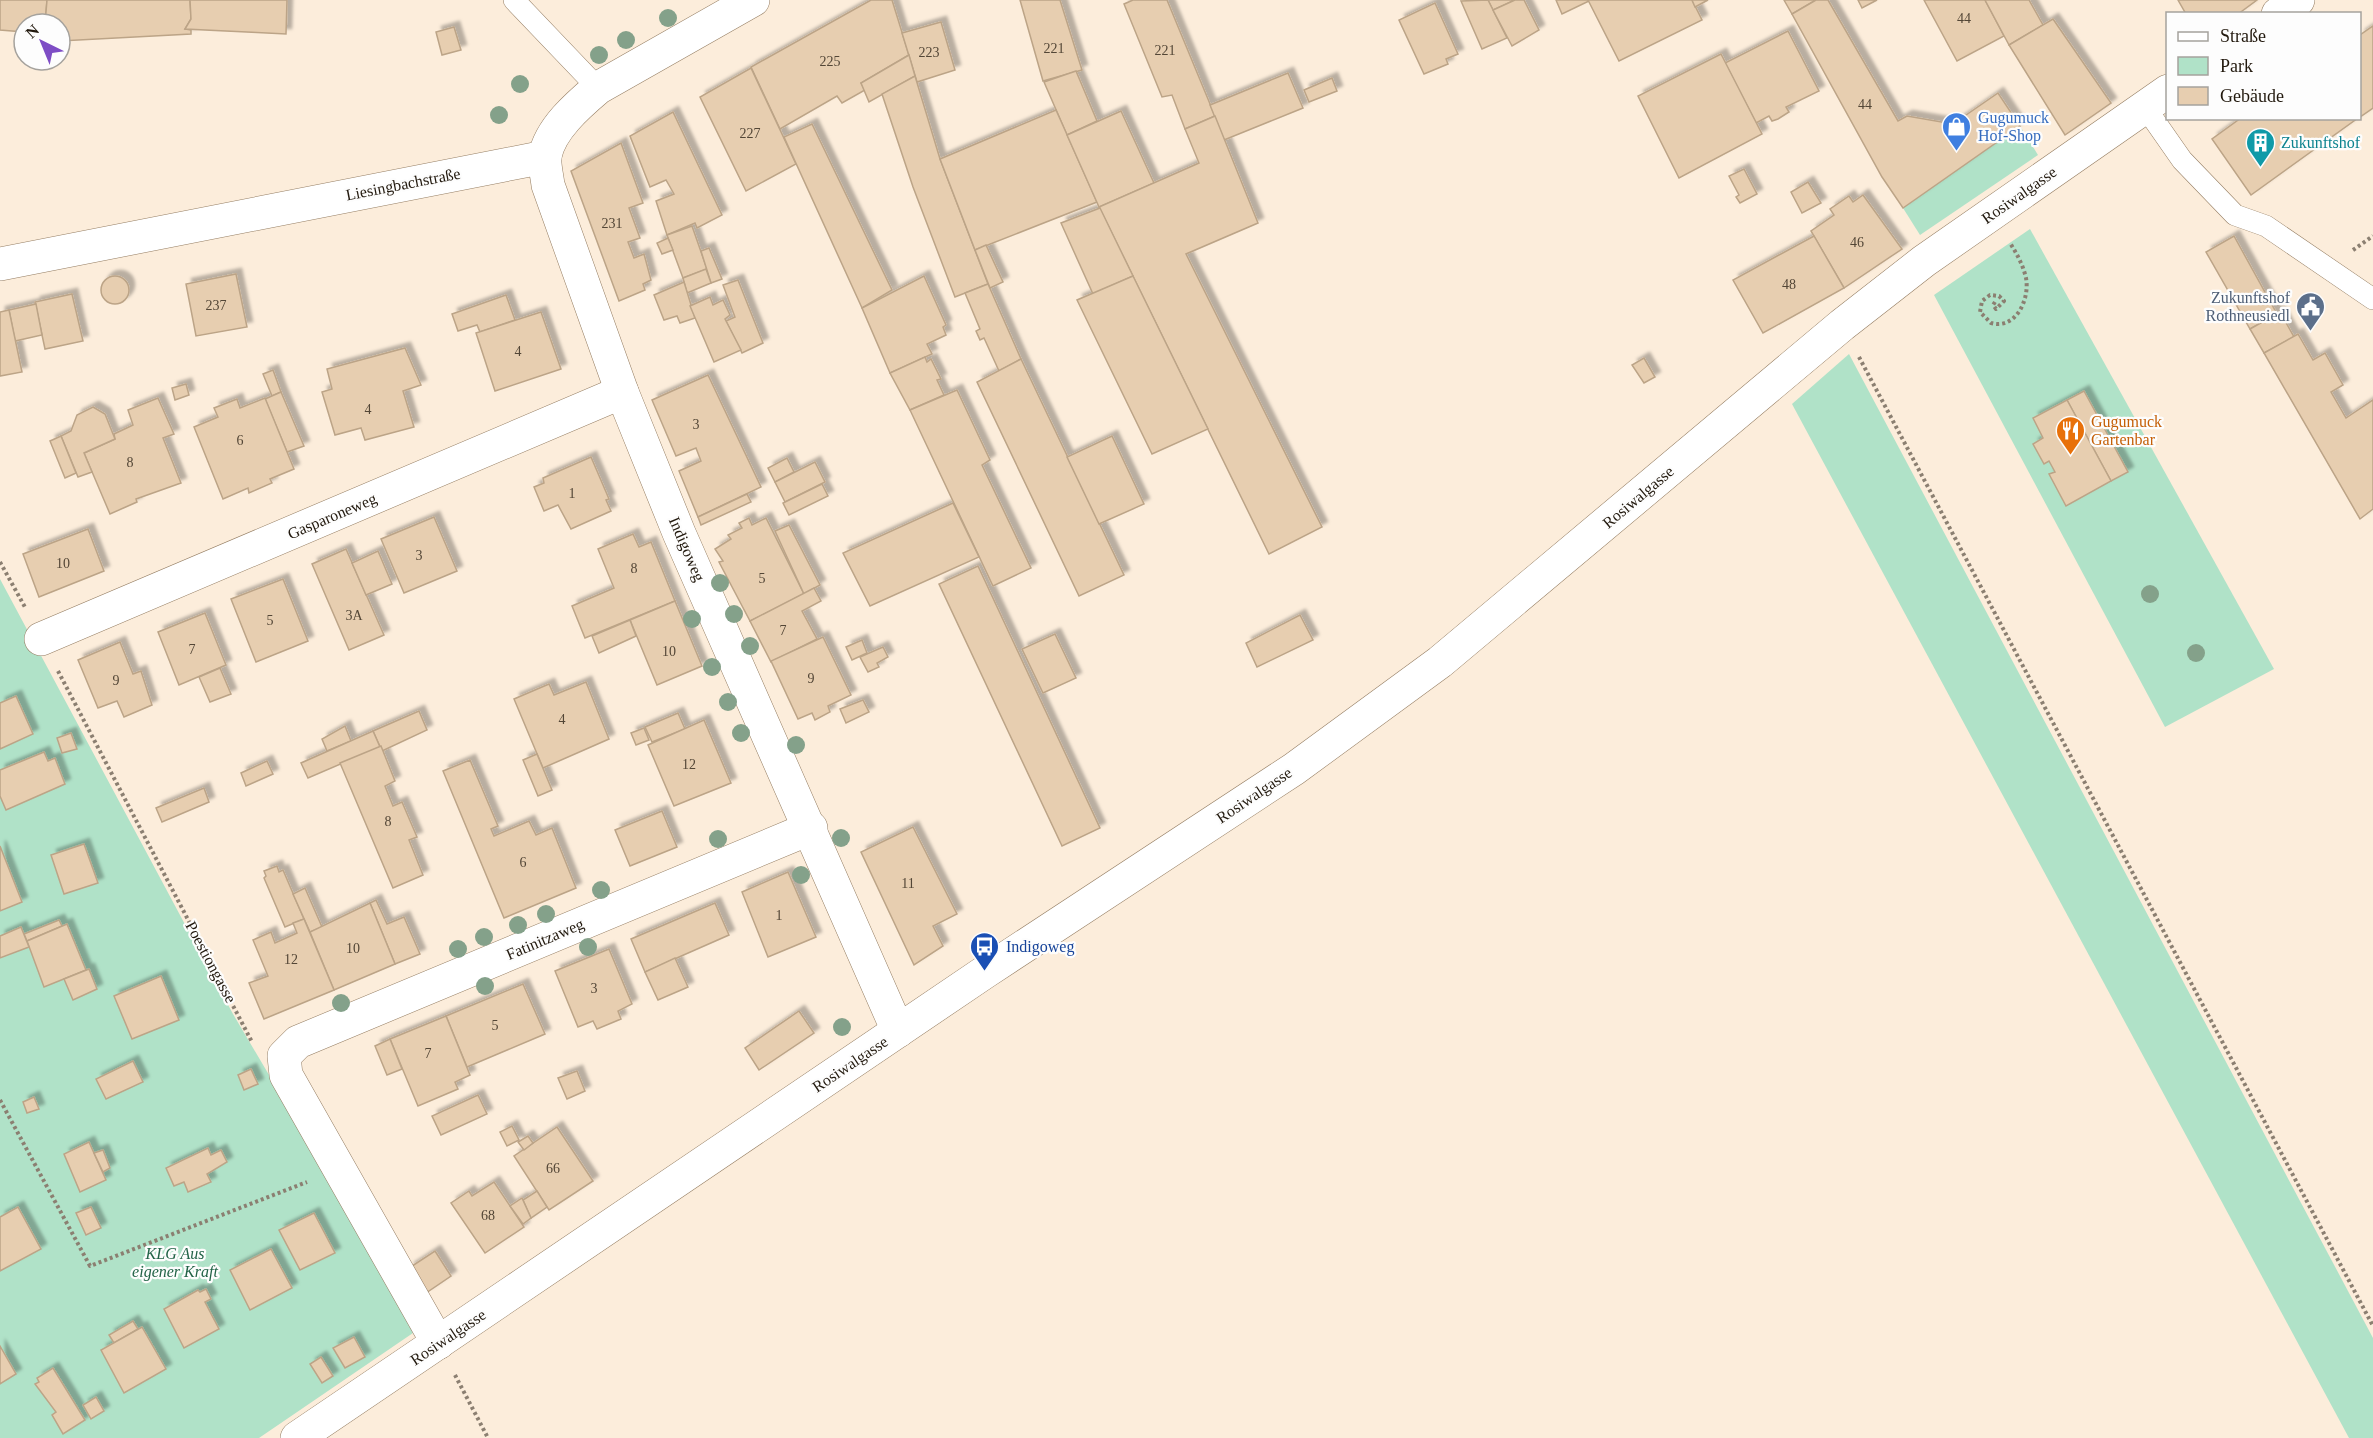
<svg xmlns="http://www.w3.org/2000/svg" width="2373" height="1438" font-family="Georgia,serif">
<style>
.green{fill:#b0e2c8}
.building{fill:#e7ceb0;stroke:#bca487;stroke-width:1.5;filter:url(#shadow)}
.lines{fill:none;stroke-linecap:round;stroke-linejoin:round}
.lane-casing{stroke:#947d62;stroke-width:22}
.street-casing{stroke:#947d62;stroke-width:34}
.path{stroke:#8b7f71;stroke-width:4;stroke-dasharray:3 3;stroke-linecap:butt}
.lane{stroke:#fff;stroke-width:21}
.street{stroke:#fff;stroke-width:33}
.tree{fill:#84a18a}
.labels{text-anchor:middle;dominant-baseline:central;stroke-width:4.5;stroke-linejoin:round;paint-order:stroke}
.number-label{font-size:14px;fill:#534636}
.shop-label{font-size:16px;fill:#366cbe;stroke:#fdfdfd;text-anchor:start}
.culture-label{font-size:16px;fill:#0d838f;stroke:#fdfdfd;text-anchor:start}
.street-label{font-size:16px;fill:#22190e;stroke:#fdfdfd}
.service-label{font-size:16px;fill:#4e5e75;stroke:#fdfdfd;text-anchor:end}
.food-label{font-size:16px;fill:#c56008;stroke:#fdfdfd;text-anchor:start}
.transit-label{font-size:16px;fill:#164399;stroke:#fdfdfd;text-anchor:start}
.park-label{font-size:16px;font-style:italic;fill:#226347;stroke:#fdfdfd}
</style>
<defs>
<filter id="shadow"><feDropShadow dx="5.5" dy="-5.5" stdDeviation="1.5" flood-color="#0004"/></filter>
</defs>
<rect width="100%" height="100%" fill="#fceddb"/>
<g class="green">
<polygon points="2020,126 2038,155 1920,235 1903,208"/>
<polygon points="2030,229 2274,669 2165,727 1934,295"/>
<polygon points="1849,354 2373,1338 2373,1438 2349,1438 1792,404"/>
<polygon points="0,579 233,1014 331,1180 413,1333 259,1438 0,1438"/>
</g>
<g class="building">
<polygon points="0,0 47,0 45,24 24,24 24,32 0,30"/>
<polygon points="47,0 190,0 191,19 185,29 191,30 191,34 60,41 60,24 45,24"/>
<polygon points="190,0 287,0 286,34 185,29 191,19"/>
<polygon points="871,0 892,0 909,55 861,83 865,90 842,103 837,96 780,129 751,67"/>
<polygon points="1020,0 1060,0 1082,70 1043,81"/>
<polygon points="1133,0 1167,0 1215,116 1185,129 1172,95 1162,97 1124,4"/>
<polygon points="1488,0 1515,0 1493,10"/>
<polygon points="1488,0 1507,38 1482,49 1461,1"/>
<polygon points="1515,0 1524,0 1539,30 1512,46 1493,10"/>
<polygon points="1556,0 1588,0 1589,1 1562,14"/>
<polygon points="1588,0 1692,0 1702,20 1619,61"/>
<polygon points="1692,0 1708,0 1695,7"/>
<polygon points="1784,0 1816,0 1792,14"/>
<polygon points="1816,0 1828,0 1898,121 1907,116 1953,124 1998,93 2020,126 1903,208 1882,177 1792,14"/>
<polygon points="1858,0 1877,0 1862,8"/>
<polygon points="1924,0 1985,0 2004,36 1957,61"/>
<polygon points="1985,0 2029,0 2043,25 2009,45"/>
<polygon points="2178,0 2257,0 2238,14 2186,14"/>
<polygon points="1435,3 1458,54 1446,59 1448,64 1424,74 1399,20"/>
<polygon points="2053,19 2111,103 2065,135 2009,45"/>
<polygon points="941,22 955,70 917,82 902,33"/>
<polygon points="2373,26 2373,108 2360,117 2360,35"/>
<polygon points="454,27 461,50 442,55 436,32"/>
<polygon points="1788,31 1819,91 1786,107 1789,112 1778,119 1772,121 1769,116 1756,123 1725,63"/>
<polygon points="1721,54 1762,134 1679,178 1638,96"/>
<polygon points="909,55 915,76 869,102 861,83"/>
<polygon points="751,68 796,164 746,191 700,97"/>
<polygon points="1076,71 1097,121 1067,135 1044,82"/>
<polygon points="1288,73 1303,108 1224,140 1210,105"/>
<polygon points="915,76 940,159 988,284 955,297 913,187 882,94"/>
<polygon points="1332,78 1337,91 1309,102 1304,90"/>
<polygon points="1056,110 1097,202 975,250 940,159"/>
<polygon points="1121,111 1154,183 1099,207 1067,135"/>
<polygon points="673,112 722,215 697,228 695,223 667,235 656,201 674,194 666,180 650,187 630,136"/>
<polygon points="1215,116 1258,223 1186,254 1322,527 1269,554 1099,207 1199,163 1185,129"/>
<polygon points="2241,118 2358,118 2251,195 2212,139"/>
<polygon points="812,124 892,290 862,308 784,137"/>
<polygon points="621,143 643,203 629,208 640,238 628,242 634,258 644,254 651,280 643,284 645,290 619,301 571,171"/>
<polygon points="1744,169 1757,194 1740,203 1736,197 1739,195 1729,176"/>
<polygon points="1808,182 1821,203 1802,213 1791,192"/>
<polygon points="1863,195 1902,249 1844,288 1811,231 1834,215 1830,209 1849,196 1853,202"/>
<polygon points="1100,208 1133,276 1093,294 1061,223"/>
<polygon points="692,226 707,269 683,278 667,235"/>
<polygon points="1814,236 1844,288 1763,333 1733,280"/>
<polygon points="2234,236 2277,314 2250,329 2206,252"/>
<polygon points="668,238 673,250 662,254 657,243"/>
<polygon points="986,245 1003,282 990,288 975,250"/>
<polygon points="709,248 722,279 711,283 701,251"/>
<polygon points="706,269 711,283 687,293 683,278"/>
<polygon points="236,274 247,327 196,336 186,284"/>
<circle cx="115" cy="290" r="14"/>
<polygon points="924,276 946,325 943,327 946,335 927,344 932,354 890,373 862,308"/>
<polygon points="1133,276 1208,429 1152,454 1077,300"/>
<polygon points="738,280 763,343 742,353 726,321 735,317 723,285"/>
<polygon points="684,282 695,318 680,323 677,316 664,320 654,295"/>
<polygon points="988,284 1021,359 999,371 984,338 980,340 976,331 980,329 965,293"/>
<polygon points="72,294 83,341 45,349 35,302"/>
<polygon points="506,295 515,320 480,332 477,325 458,331 452,314"/>
<polygon points="710,297 713,305 723,300 730,315 725,319 726,321 741,350 714,362 690,306"/>
<polygon points="36,304 42,335 15,341 9,310"/>
<polygon points="9,310 22,372 0,376 0,312"/>
<polygon points="541,312 561,369 495,391 476,333"/>
<polygon points="2280,312 2294,337 2264,353 2250,329"/>
<polygon points="2298,334 2313,360 2325,353 2343,385 2331,392 2346,418 2373,400 2373,509 2360,519 2264,353"/>
<polygon points="405,348 421,385 403,391 414,427 365,440 361,428 335,435 322,392 332,389 327,369"/>
<polygon points="925,357 927,362 931,359 941,379 937,380 944,395 910,410 890,373"/>
<polygon points="1644,358 1655,377 1644,383 1632,365"/>
<polygon points="1021,359 1124,575 1079,596 977,382"/>
<polygon points="273,370 281,392 272,396 263,374"/>
<polygon points="708,375 761,487 698,517 679,471 701,461 696,448 676,456 652,400"/>
<polygon points="186,384 189,395 175,400 172,388"/>
<polygon points="957,390 990,460 982,465 1031,568 993,586 910,410"/>
<polygon points="2084,391 2128,472 2111,481 2067,400"/>
<polygon points="281,392 304,446 287,452 265,399"/>
<polygon points="158,398 174,434 163,438 181,483 136,499 137,502 110,514 84,453 115,439 114,434 133,425 128,410"/>
<polygon points="265,398 294,469 270,479 272,483 249,493 248,488 223,499 194,427 218,417 214,408 237,399 240,408"/>
<polygon points="2067,400 2111,481 2066,506 2049,474 2055,472 2049,461 2044,464 2033,444 2043,438 2033,418"/>
<polygon points="93,407 105,414 115,439 84,453 92,472 78,477 61,436 71,431 77,415"/>
<polygon points="61,436 76,473 65,478 50,441"/>
<polygon points="1112,436 1144,504 1099,524 1067,457"/>
<polygon points="591,457 609,499 606,500 611,511 571,529 558,505 544,511 534,487 544,483 543,478"/>
<polygon points="787,458 794,472 775,482 768,468"/>
<polygon points="815,462 825,482 785,502 775,482"/>
<polygon points="822,484 828,496 789,515 783,503"/>
<polygon points="747,494 751,502 701,525 698,517"/>
<polygon points="953,503 979,557 870,606 843,553"/>
<polygon points="434,517 457,571 404,593 381,539"/>
<polygon points="749,518 752,525 766,518 804,594 750,621 719,562 723,561 715,549 731,539 728,535 742,528 739,523"/>
<polygon points="789,525 820,585 804,594 775,531"/>
<polygon points="88,529 104,571 39,597 23,554"/>
<polygon points="633,534 639,547 651,542 675,601 585,638 572,606 614,588 598,549"/>
<polygon points="346,549 384,635 349,650 312,564"/>
<polygon points="378,551 392,584 366,595 352,563"/>
<polygon points="978,566 1100,828 1062,846 939,584"/>
<polygon points="283,579 308,641 256,662 231,599"/>
<polygon points="814,588 821,601 802,611 817,639 771,662 750,621"/>
<polygon points="675,601 702,666 657,685 630,620"/>
<polygon points="205,613 226,665 179,685 158,632"/>
<polygon points="1300,615 1313,640 1257,667 1246,643"/>
<polygon points="630,620 636,636 599,653 592,636"/>
<polygon points="1055,634 1076,678 1043,693 1022,649"/>
<polygon points="823,637 851,695 828,706 830,712 815,720 812,713 798,719 771,661"/>
<polygon points="862,640 867,653 852,660 846,647"/>
<polygon points="120,642 133,674 141,671 152,705 124,717 117,701 98,708 78,660"/>
<polygon points="883,647 888,657 877,663 879,667 868,672 860,657"/>
<polygon points="220,668 231,694 210,702 199,677"/>
<polygon points="586,682 609,739 543,768 514,699 549,684 554,695"/>
<polygon points="16,696 33,734 0,749 0,703"/>
<polygon points="863,700 869,712 846,723 840,709"/>
<polygon points="419,711 427,730 382,751 373,731"/>
<polygon points="678,713 685,729 652,742 645,727"/>
<polygon points="704,720 731,783 674,806 648,745"/>
<polygon points="345,726 351,741 327,751 322,739"/>
<polygon points="644,728 649,740 636,745 631,733"/>
<polygon points="373,731 380,747 308,778 301,763"/>
<polygon points="71,733 77,749 62,753 57,738"/>
<polygon points="381,746 395,781 385,786 393,806 402,802 417,837 409,840 423,875 393,888 340,763"/>
<polygon points="44,752 48,761 55,758 65,784 6,810 0,796 0,770"/>
<polygon points="537,754 552,790 538,796 523,760"/>
<polygon points="470,760 498,826 491,829 494,836 529,821 536,835 552,828 576,888 504,918 443,771"/>
<polygon points="267,761 273,774 246,786 241,773"/>
<polygon points="204,788 209,802 162,822 156,808"/>
<polygon points="662,811 677,847 630,866 615,830"/>
<polygon points="913,827 957,914 933,926 943,946 914,965 861,852"/>
<polygon points="84,844 98,883 64,894 51,855"/>
<polygon points="0,846 22,902 0,911"/>
<polygon points="277,866 279,872 283,870 304,919 285,927 264,878 266,876 264,871"/>
<polygon points="788,872 816,937 768,957 742,892"/>
<polygon points="305,888 322,927 310,932 293,894"/>
<polygon points="376,900 387,924 404,917 420,954 395,964 370,903"/>
<polygon points="370,903 395,964 334,990 310,932"/>
<polygon points="715,903 729,935 645,972 631,939"/>
<polygon points="304,919 334,990 264,1019 249,983 268,976 253,940 271,932 275,943 297,933 293,923"/>
<polygon points="59,920 62,926 27,941 24,934"/>
<polygon points="67,924 86,970 44,987 27,941"/>
<polygon points="21,927 29,947 0,958 0,936"/>
<polygon points="609,949 632,1004 618,1011 621,1019 597,1029 593,1021 578,1027 555,971"/>
<polygon points="675,958 688,987 658,1000 645,972"/>
<polygon points="89,969 97,989 73,1000 64,979"/>
<polygon points="161,976 179,1020 132,1039 114,996"/>
<polygon points="523,984 545,1034 467,1067 446,1016"/>
<polygon points="799,1011 814,1033 759,1070 745,1048"/>
<polygon points="446,1016 470,1075 455,1082 458,1089 418,1106 390,1039"/>
<polygon points="390,1039 402,1069 387,1075 375,1046"/>
<polygon points="133,1061 143,1082 106,1099 96,1079"/>
<polygon points="251,1069 258,1084 244,1090 238,1075"/>
<polygon points="577,1071 585,1091 567,1099 558,1078"/>
<polygon points="478,1095 487,1114 441,1135 432,1116"/>
<polygon points="34,1097 39,1109 27,1113 23,1102"/>
<polygon points="512,1126 519,1140 507,1146 500,1132"/>
<polygon points="557,1127 593,1181 549,1210 514,1156"/>
<polygon points="528,1136 533,1143 524,1150 518,1142"/>
<polygon points="89,1142 106,1180 80,1192 64,1154"/>
<polygon points="208,1148 211,1155 221,1150 227,1162 207,1174 211,1182 188,1192 184,1182 174,1186 166,1168"/>
<polygon points="103,1150 110,1168 103,1172 94,1153"/>
<polygon points="494,1182 524,1227 485,1253 451,1203 469,1191 472,1196"/>
<polygon points="537,1191 547,1207 531,1218 523,1200"/>
<polygon points="522,1198 531,1218 523,1224 510,1206"/>
<polygon points="18,1207 41,1249 0,1271 0,1217"/>
<polygon points="91,1207 101,1228 86,1235 76,1213"/>
<polygon points="314,1213 335,1253 300,1270 279,1230"/>
<polygon points="271,1249 292,1288 250,1310 230,1270"/>
<polygon points="435,1251 451,1276 426,1293 409,1268"/>
<polygon points="206,1289 211,1299 205,1302 219,1329 184,1348 164,1309 198,1290 200,1292"/>
<polygon points="133,1321 138,1329 114,1343 109,1335"/>
<polygon points="142,1327 166,1369 124,1393 101,1350"/>
<polygon points="354,1337 365,1357 345,1368 333,1348"/>
<polygon points="0,1346 16,1374 0,1384"/>
<polygon points="321,1357 333,1376 322,1383 310,1364"/>
<polygon points="53,1368 85,1420 63,1434 52,1415 56,1412 35,1384 39,1382 37,1378"/>
<polygon points="96,1397 104,1411 91,1419 83,1405"/>
</g>
<g class="lines">
<defs>
<g id="lane">
<polyline points="514,0 598,88"/>
<polyline points="2145,107 2182,160 2235,215 2266,226 2373,299"/>
</g>
<g id="street">
<path d="M753 0 598 88C578 105 550 129 545 156 544 165 547 176 548 185L622 392 679 533 898 1031"/>
<polyline points="2278,14 2298,0"/>
<polyline points="0,264 545,157"/>
<polyline points="41,639 622,392"/>
<polyline points="438,1343 286,1075 284,1056 298,1042 811,828"/>
<polyline points="297,1438 985,972 1294,769 1440,662 1842,325 1924,261 2168,91"/>
</g>
</defs>
<use href="#lane" class="lane-casing"/>
<use href="#street" class="street-casing"/>
<g class="path">
<polyline points="2353,250 2373,236"/>
<path d="M1995 302 1993 305 1996 309 2004 301 1999 296 1990 295 1982 301 1980 312 1991 323C2016 330 2030 299 2026 278 2023 265 2017 254 2010 243"/>
<polyline points="1859,357 2373,1326"/>
<polyline points="0,562 26,609"/>
<polyline points="58,671 252,1042"/>
<polyline points="0,1100 90,1266 307,1182"/>
<polyline points="455,1375 488,1438"/>
</g>
<use href="#lane" class="lane"/>
<use href="#street" class="street"/>
</g>
<g class="tree">
<circle cx="668" cy="18" r="9"/>
<circle cx="626" cy="40" r="9"/>
<circle cx="599" cy="55" r="9"/>
<circle cx="520" cy="84" r="9"/>
<circle cx="499" cy="115" r="9"/>
<circle cx="720" cy="583" r="9"/>
<circle cx="2150" cy="594" r="9"/>
<circle cx="734" cy="614" r="9"/>
<circle cx="692" cy="619" r="9"/>
<circle cx="750" cy="646" r="9"/>
<circle cx="2196" cy="653" r="9"/>
<circle cx="712" cy="667" r="9"/>
<circle cx="728" cy="702" r="9"/>
<circle cx="741" cy="733" r="9"/>
<circle cx="796" cy="745" r="9"/>
<circle cx="841" cy="838" r="9"/>
<circle cx="718" cy="839" r="9"/>
<circle cx="801" cy="875" r="9"/>
<circle cx="601" cy="890" r="9"/>
<circle cx="546" cy="914" r="9"/>
<circle cx="518" cy="925" r="9"/>
<circle cx="484" cy="937" r="9"/>
<circle cx="588" cy="947" r="9"/>
<circle cx="458" cy="949" r="9"/>
<circle cx="485" cy="986" r="9"/>
<circle cx="341" cy="1003" r="9"/>
<circle cx="842" cy="1027" r="9"/>
</g>
<defs>
<symbol id="shop-pin" viewBox="-11 -11 22 30"><path d="M0 17L-7.5 6A9.5 9.5 0 1 1 7.5 6Z" fill="#3f7fe0" stroke="#fdfdfd"/><path d="M-5-2.5h2.3a2.7 3.5 0 0 1 5.4 0H5L5.5 6h-11ZM-1.5-2.5h3a1.5 2.3 0 0 0-3 0Z" fill="#fff"/></symbol>
<symbol id="building-pin" viewBox="-11 -11 22 30"><path d="M0 17L-7.5 6A9.5 9.5 0 1 1 7.5 6Z" fill="#0f9aa8" stroke="#fdfdfd"/><path d="M-4-6H4V6H1V3H-1V6H-4ZM-2.5-4.3h1.7v1.8h-1.7ZM.8-4.3h1.7v1.8H.8ZM-2.5-1h1.7V.8h-1.7ZM.8-1h1.7V.8H.8Z" fill="#fff"/></symbol>
<symbol id="civic-pin" viewBox="-11 -11 22 30"><path d="M0 17L-7.5 6A9.5 9.5 0 1 1 7.5 6Z" fill="#5c6f8a" stroke="#fdfdfd"/><path d="M-.6-6.5H3V-4.5H.6V-3L4-1V1h2V6H-6V1h2V-1L-.6-3ZM-1.2 2.5V6h2.4V2.5Z" fill="#fff"/></symbol>
<symbol id="restaurant-pin" viewBox="-11 -11 22 30"><path d="M0 17L-7.5 6A9.5 9.5 0 1 1 7.5 6Z" fill="#e8710a" stroke="#fdfdfd"/><path d="M-5-6h1v4h1v-4h1v4h1v-4h1v5L-1.5 .5V6h-2V.5L-5-1ZM5-6V6H3V1.5H1.5Q1.5-4 5-6Z" fill="#fff"/></symbol>
<symbol id="bus-pin" viewBox="-11 -11 22 30"><path d="M0 17L-7.5 6A9.5 9.5 0 1 1 7.5 6Z" fill="#1a4fb4" stroke="#fdfdfd"/><path d="M-5-6H5V4H4V6H2V4H-2V6H-4V4H-5ZM-3.5-4V0h7V-4ZM-3.5 1.2v1.5H-2V1.2ZM2 1.2v1.5H3.5V1.2Z" fill="#fff"/></symbol>
</defs>
<g fill-rule="evenodd">
<use href="#shop-pin" x="1940" y="110" width="33" height="45"/>
<use href="#building-pin" x="2244" y="126" width="33" height="45"/>
<use href="#civic-pin" x="2294" y="290" width="33" height="45"/>
<use href="#restaurant-pin" x="2054" y="414" width="33" height="45"/>
<use href="#bus-pin" x="968" y="930" width="33" height="45"/>
</g>
<g class="labels">
<g class="number-label">
<text x="1964" y="18">44</text>
<text x="1054" y="48">221</text>
<text x="1165" y="50">221</text>
<text x="929" y="52">223</text>
<text x="830" y="61">225</text>
<text x="1865" y="104">44</text>
<text x="750" y="133">227</text>
<text x="612" y="223">231</text>
<text x="1857" y="242">46</text>
<text x="1789" y="284">48</text>
<text x="216" y="305">237</text>
<text x="518" y="351">4</text>
<text x="368" y="409">4</text>
<text x="696" y="424">3</text>
<text x="240" y="440">6</text>
<text x="130" y="462">8</text>
<text x="572" y="493">1</text>
<text x="419" y="555">3</text>
<text x="63" y="563">10</text>
<text x="634" y="568">8</text>
<text x="762" y="578">5</text>
<text x="354" y="615">3A</text>
<text x="270" y="620">5</text>
<text x="783" y="630">7</text>
<text x="192" y="649">7</text>
<text x="669" y="651">10</text>
<text x="811" y="678">9</text>
<text x="116" y="680">9</text>
<text x="562" y="719">4</text>
<text x="689" y="764">12</text>
<text x="388" y="821">8</text>
<text x="523" y="862">6</text>
<text x="908" y="883">11</text>
<text x="779" y="915">1</text>
<text x="353" y="948">10</text>
<text x="291" y="959">12</text>
<text x="594" y="988">3</text>
<text x="495" y="1025">5</text>
<text x="428" y="1053">7</text>
<text x="553" y="1168">66</text>
<text x="488" y="1215">68</text>
</g>
<g class="shop-label">
<text x="1978" y="117">Gugumuck<tspan x="1978" dy="18">Hof-Shop</tspan></text>
</g>
<g class="culture-label">
<text x="2281" y="142">Zukunftshof</text>
</g>
<g class="street-label">
<text transform="translate(403 184) rotate(-11)">Liesingbachstraße</text>
<text transform="translate(2019 195) rotate(-35)">Rosiwalgasse</text>
<text transform="translate(1638 497) rotate(-40)">Rosiwalgasse</text>
<text transform="translate(332 516) rotate(-23)">Gasparoneweg</text>
<text transform="translate(687 549) rotate(67)">Indigoweg</text>
<text transform="translate(1254 795) rotate(-34)">Rosiwalgasse</text>
<text transform="translate(545 939) rotate(-23)">Fatinitzaweg</text>
<text transform="translate(211 962) rotate(62)">Poestiongasse</text>
<text transform="translate(850 1064) rotate(-34)">Rosiwalgasse</text>
<text transform="translate(448 1337) rotate(-34)">Rosiwalgasse</text>
</g>
<g class="service-label">
<text x="2290" y="297">Zukunftshof<tspan x="2290" dy="18">Rothneusiedl</tspan></text>
</g>
<g class="food-label">
<text x="2091" y="421">Gugumuck<tspan x="2091" dy="18">Gartenbar</tspan></text>
</g>
<g class="transit-label">
<text x="1006" y="946">Indigoweg</text>
</g>
<g class="park-label">
<text x="175" y="1253">KLG Aus<tspan x="175" dy="18">eigener Kraft</tspan></text>
</g>
</g>
<rect x="2166" y="12" width="195" height="108" fill="#fdfdfd" stroke="#a5a29d" stroke-width="1.5"/>
<rect x="2178" y="32" width="30" height="9" fill="#ffffff" stroke="#a5a29d" stroke-width="1.5"/>
<text x="2220" y="42" font-size="18" fill="#22190e">Straße</text>
<rect x="2178" y="57" width="30" height="18" fill="#b0e2c8" stroke="#a5a29d" stroke-width="1.5"/>
<text x="2220" y="72" font-size="18" fill="#22190e">Park</text>
<rect x="2178" y="87" width="30" height="18" fill="#e7ceb0" stroke="#a5a29d" stroke-width="1.5"/>
<text x="2220" y="102" font-size="18" fill="#22190e">Gebäude</text>
<g transform="translate(42 42) rotate(317)"><circle r="28" fill="#fdfdfd" stroke="#a5a29d" stroke-width="1.5"/>
<path d="M0-4.5L10 22L0 15L-10 22Z" fill="#7e4dc5"/>
<text y="-9" font-size="16" font-weight="bold" text-anchor="middle" fill="#22190e">N</text>
</g>
</svg>
